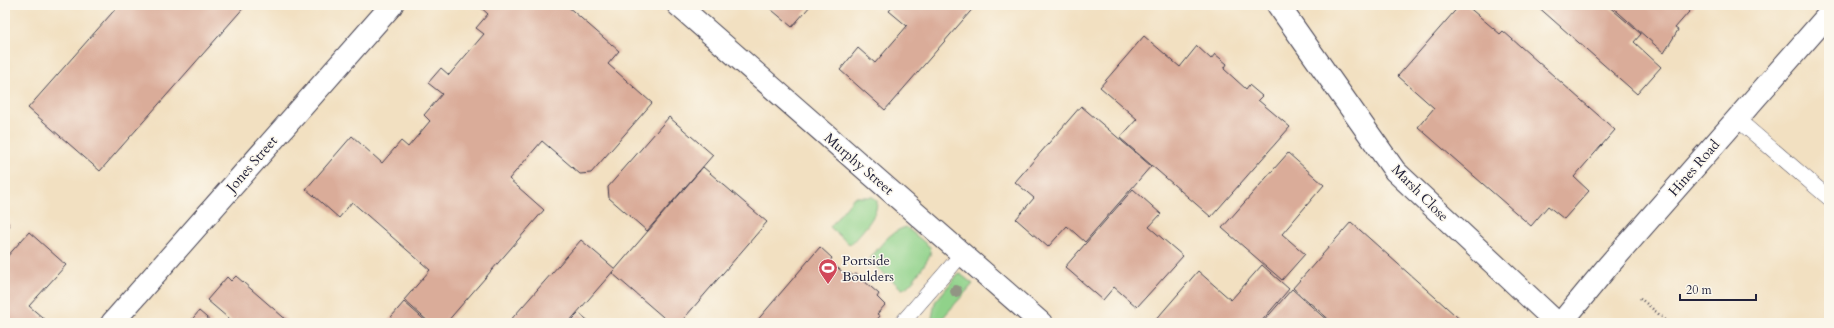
<svg xmlns="http://www.w3.org/2000/svg" width="1834" height="328" font-family="Cardo,serif">
<style>
.green{fill:#90d28a;stroke:#597a62}
.building{fill:#daac99}
.lines{fill:none;stroke-linecap:round;stroke-linejoin:round}
.lane-casing{stroke:#413e4f;stroke-width:16}
.street-casing{stroke:#413e4f;stroke-width:24}
.secondary-casing{stroke:#413e4f;stroke-width:24}
.path{stroke:#413e4f;stroke-width:2.5;stroke-dasharray:1 3;stroke-linecap:butt}
.lane{stroke:#fff;stroke-width:15}
.street{stroke:#fff;stroke-width:22}
.secondary{stroke:#fff;stroke-width:22}
.tree{fill:#929584}
.labels{text-anchor:middle;dominant-baseline:central;stroke-width:3;stroke-linejoin:round;paint-order:stroke}
.street-label{font-size:14px;fill:#22223b;stroke:#fbf7ec}
.poi-label{font-size:14px;fill:#22223b;stroke:#fbf7ec;text-anchor:start}
</style>
<rect width="100%" height="100%" fill="#fbf7ec"/>
<filter id="ink" filterUnits="userSpaceOnUse"><feTurbulence type="fractalNoise" baseFrequency=".025" numOctaves="2"/><feDisplacementMap in="SourceGraphic" scale="8" xChannelSelector="R" yChannelSelector="G"/><feConvolveMatrix kernelMatrix="1 2 1 2 8 2 1 2 1" color-interpolation-filters="sRGB"/></filter>
<filter id="wash" filterUnits="userSpaceOnUse"><feTurbulence type="fractalNoise" baseFrequency=".012" numOctaves="4" result="noise"/><feDisplacementMap in="SourceGraphic" scale="16" xChannelSelector="R" yChannelSelector="G"/><feGaussianBlur stdDeviation="0.9" result="paint"/><feColorMatrix in="noise" values="0 0 0 0 0 0 0 0 0 0 0 0 0 0 0 0 0 1.4 0 .05"/><feComposite in="paint" operator="in"/></filter>
<g filter="url(#wash)">
<rect width="100%" height="100%" fill="#f2e0c1"/>
<g class="green">
<path d="M854 197H873L877 201C878 217 861 232 851 244L848 243 830 227Z"/>
<path d="M906 227 930 247 931 254C925 263 912 287 902 289L871 262 870 259C879 247 890 231 906 227Z"/>
<polygon points="959,273 973,284 938,323 931,323 935,302"/>
</g>
<g id="blocks">
<g class="building">
<polygon points="119,5 246,5 100,171 28,108"/>
<polygon points="478,5 566,5 619,51 608,64 652,103 591,173 580,174 542,141 509,179 544,210 446,323 430,323 404,300 430,270 352,202 339,218 306,189 352,136 382,163 401,141 408,147 430,121 424,115 442,94 428,83 441,68 449,75 484,34 476,28 488,14"/>
<polygon points="766,5 811,5 792,27"/>
<polygon points="894,5 976,5 885,110 840,70 858,48 875,63 907,26 889,11"/>
<polygon points="1460,5 1466,5 1500,34 1503,31 1615,130 1574,177 1589,191 1564,219 1548,206 1531,226 1418,127 1434,108 1398,76"/>
<polygon points="1536,5 1607,5 1641,34 1634,42 1661,67 1637,94"/>
<polygon points="1610,5 1695,5 1675,28 1678,30 1664,53"/>
<polygon points="1144,36 1180,67 1197,46 1211,59 1215,54 1227,64 1224,69 1246,89 1249,85 1262,96 1258,100 1290,127 1211,217 1120,138 1137,119 1100,87"/>
<polygon points="1081,106 1151,166 1085,242 1067,226 1048,247 1016,219 1034,198 1015,182"/>
<polygon points="669,117 713,155 647,231 609,198 608,187"/>
<polygon points="1288,153 1324,185 1282,234 1305,254 1282,280 1222,228"/>
<polygon points="703,167 767,222 680,323 670,323 612,273"/>
<polygon points="1133,189 1161,214 1149,227 1183,256 1137,307 1114,287 1103,300 1065,267"/>
<polygon points="5,220 10,225 5,231"/>
<polygon points="1351,222 1464,323 1333,323 1293,288"/>
<polygon points="29,232 66,265 29,306 49,323 5,323 5,259"/>
<polygon points="581,240 615,269 568,323 508,323"/>
<polygon points="820,247 832,258 830,261 847,276 850,273 853,276 856,274 879,294 877,297 885,305 877,314 880,316 874,323 755,323"/>
<polygon points="1262,265 1289,289 1260,323 1153,323 1198,271 1231,300"/>
<polygon points="236,276 290,323 244,323 239,319 234,323 207,300 227,277 231,281"/>
<polygon points="1292,289 1330,323 1262,323"/>
<polygon points="404,302 428,323 386,323"/>
<polygon points="199,311 213,323 189,323"/>
<polygon points="579,313 591,323 569,323"/>
</g>
</g>
</g>
<g filter="url(#ink)">
<use href="#blocks" fill-opacity="0" stroke="#413e4f" stroke-width="1"/>
<g class="lines">
<defs>
<g id="lane">
<polyline points="1737,119 1829,198"/>
<polyline points="902,323 962,254"/>
</g>
<g id="street">
<polyline points="678,5 1041,323"/>
<polyline points="1278,5 1395,171 1557,323"/>
<polyline points="1561,323 1608,266 1829,14"/>
</g>
<polyline id="secondary" points="112,323 392,5"/>
</defs>
<use href="#lane" class="lane-casing"/>
<use href="#street" class="street-casing"/>
<use href="#secondary" class="secondary-casing"/>
<polyline class="path" points="1640,298 1669,323"/>
<use href="#lane" class="lane"/>
<use href="#street" class="street"/>
<use href="#secondary" class="secondary"/>
</g>
<circle class="tree" cx="956" cy="291" r="6"/>
</g>
<defs>
<symbol id="stadium-pin" viewBox="-11 -11 22 30"><path d="M0 17L-7.5 6A9.5 9.5 0 1 1 7.5 6Z" fill="#d1495b" stroke="#fbf7ec"/><path d="M0-5a6.5 5 0 1 0 0 10a6.5 5 0 1 0 0-10ZM-3.5-1.8h7v3.6h-7Z" fill="#fff"/></symbol>
</defs>
<g fill-rule="evenodd">
<use href="#stadium-pin" x="817" y="257" width="22" height="30"/>
</g>
<g class="labels">
<g class="street-label">
<text transform="translate(252 164) rotate(-49)">Jones Street</text>
<text transform="translate(859 164) rotate(41)">Murphy Street</text>
<text transform="translate(1694 168) rotate(-49)">Hines Road</text>
<text transform="translate(1420 193) rotate(45)">Marsh Close</text>
</g>
<g class="poi-label">
<text x="842" y="260">Portside<tspan x="842" dy="16">Boulders</tspan></text>
</g>
</g>
<rect width="1834" height="328" fill="none" stroke="#fbf7ec" stroke-width="20"/>
<path d="M1680 294v6h76v-6" fill="none" stroke="#22223b" stroke-width="2"/>
<text x="1686" y="294" font-size="12" fill="#22223b" stroke="#fbf7ec" stroke-width="3" paint-order="stroke">20 m</text>
</svg>
